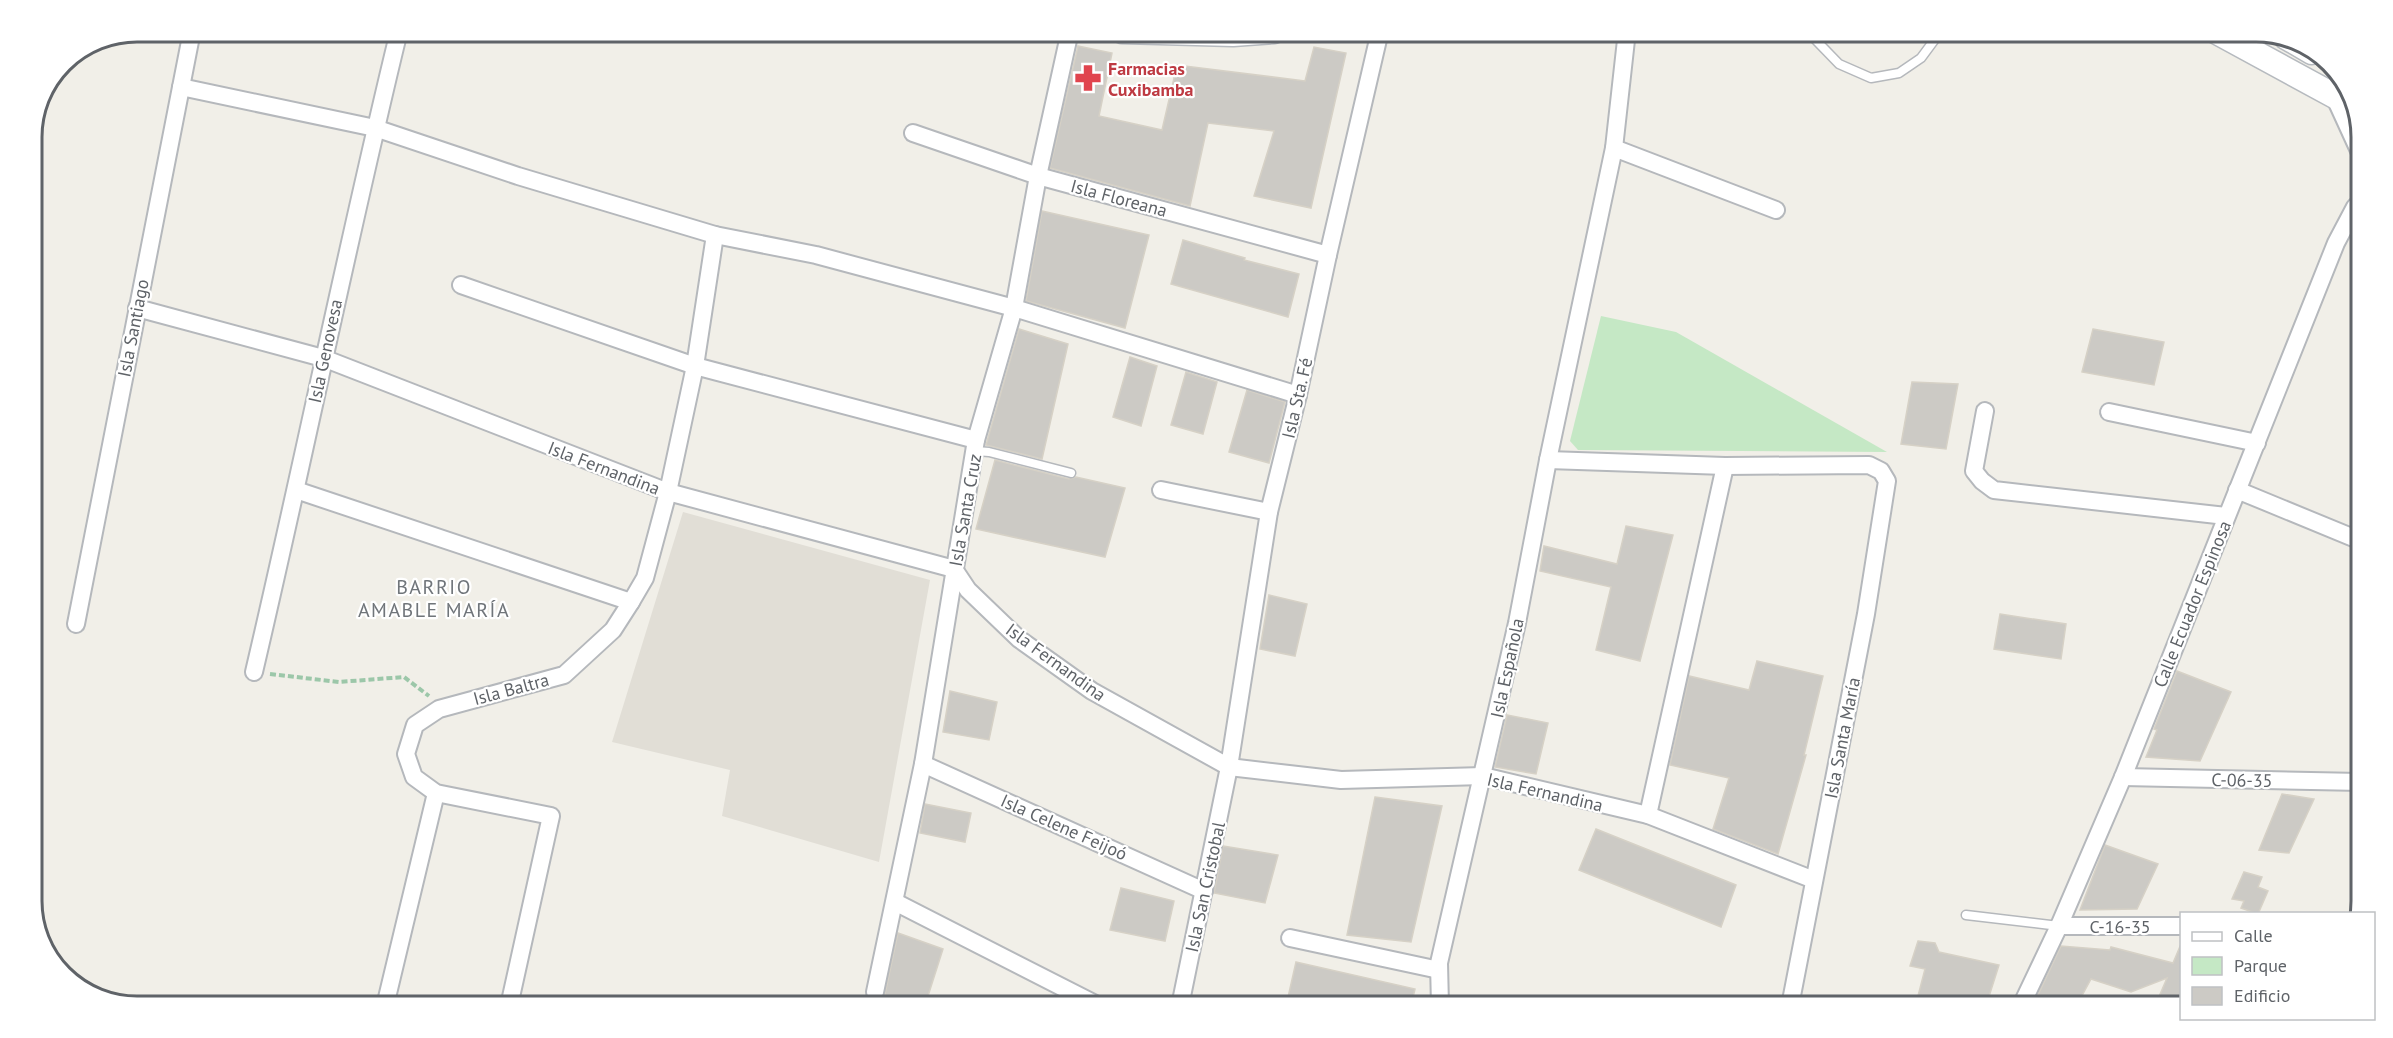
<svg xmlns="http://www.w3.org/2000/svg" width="2393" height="1038" font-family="'PT Sans',sans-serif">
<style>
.education{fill:#e1ded6}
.green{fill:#c5e8c5}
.building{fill:#cccac5;stroke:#d6d1c6;stroke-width:1.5}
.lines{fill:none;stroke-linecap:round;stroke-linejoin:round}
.service-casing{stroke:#b5b8bc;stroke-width:11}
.minor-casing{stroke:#b5b8bc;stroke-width:20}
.secondary-casing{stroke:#b6babf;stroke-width:27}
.path{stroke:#9cc7a9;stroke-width:4;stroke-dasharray:6 3;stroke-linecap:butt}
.service{stroke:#fff;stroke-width:8}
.minor{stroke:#fff;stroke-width:16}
.secondary{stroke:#fff;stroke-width:24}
.labels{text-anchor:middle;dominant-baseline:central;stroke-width:4.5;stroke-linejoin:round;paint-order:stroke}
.health-label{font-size:18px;font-weight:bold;fill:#be3a42;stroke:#fff;text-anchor:start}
.street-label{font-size:18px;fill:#5f6368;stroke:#fff}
.neighbourhood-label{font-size:20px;letter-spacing:1.5px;fill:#70757a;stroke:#fff}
.rim{fill:none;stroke:#5f6368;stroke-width:3}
</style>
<rect width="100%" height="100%" fill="#f1efe8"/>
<polygon class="education" points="683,512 930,580 879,862 722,816 730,770 612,742"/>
<polygon class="green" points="1601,316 1676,332 1887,452 1578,450 1570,441"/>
<g class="building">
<polygon points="1078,46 1112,53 1099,116 1162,130 1177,65 1305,81 1314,47 1346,53 1311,208 1254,196 1274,131 1208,123 1190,206 1050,168"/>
<polygon points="1042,211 1149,235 1125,328 1026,301"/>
<polygon points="1183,240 1245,258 1244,260 1299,274 1288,317 1171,284"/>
<polygon points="1019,329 1068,344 1042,459 986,445"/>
<polygon points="2093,329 2164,342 2154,385 2082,372"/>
<polygon points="1130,357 1157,366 1141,426 1113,417"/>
<polygon points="1186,372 1217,382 1203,434 1171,425"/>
<polygon points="1912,382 1958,384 1946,449 1901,444"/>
<polygon points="1247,390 1285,402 1269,463 1229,452"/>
<polygon points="995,460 1069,479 1076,477 1125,488 1105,557 976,529"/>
<polygon points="1626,526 1673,535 1640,661 1596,650 1611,587 1540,571 1544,546 1617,564"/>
<polygon points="1269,595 1307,604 1295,656 1260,649"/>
<polygon points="2000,614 2066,624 2061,659 1994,649"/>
<polygon points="1757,661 1823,676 1804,755 1806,755 1778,854 1713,829 1729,778 1670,765 1689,676 1749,690"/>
<polygon points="2177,671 2231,692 2200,761 2146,757 2157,730 2154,729"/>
<polygon points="950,691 997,702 989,740 943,732"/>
<polygon points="1507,715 1548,723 1536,774 1495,767"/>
<polygon points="2282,794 2314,799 2289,853 2259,850"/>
<polygon points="1375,797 1442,806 1411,942 1347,935"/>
<polygon points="925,804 971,813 965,842 920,833"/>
<polygon points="1596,829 1736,885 1721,927 1579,870"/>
<polygon points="2105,845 2158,864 2137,909 2080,910"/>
<polygon points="1223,846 1278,855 1265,903 1214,893"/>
<polygon points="2244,872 2262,877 2258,887 2268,891 2258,914 2241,908 2244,901 2232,899"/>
<polygon points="1121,888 1174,901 1165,941 1110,930"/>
<polygon points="898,933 943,949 928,996 882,999 885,994"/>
<polygon points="1918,941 1935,943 1939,952 1999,965 1986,1006 1968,1006 1918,996 1925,969 1910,966"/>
<polygon points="2181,944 2181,1006 2155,1006 2167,978 2131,992 2091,979 2077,1005 2038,995 2061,946 2110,950 2111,947 2173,963"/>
<polygon points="1296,962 1415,989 1411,1006 1286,1006"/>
</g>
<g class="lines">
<defs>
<g id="service">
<polyline points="1807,31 1839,64 1871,78 1899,73 1921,58 1941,31"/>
<polyline points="976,451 989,452 1071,473"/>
<polyline points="1966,915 2059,926"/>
</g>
<g id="minor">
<polyline points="181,87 375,128 518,176 715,235 816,255 1014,308 1298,395"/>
<polyline points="2334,96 2361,155"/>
<polyline points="913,133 1038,176 1328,255"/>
<polyline points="1614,148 1776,210"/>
<polyline points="461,285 695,366 976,440"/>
<polyline points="137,308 323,358 668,492 954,569 968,590 1019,639 1092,691 1229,767 1341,780 1483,776 1648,815 1814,880"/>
<polyline points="1985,411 1974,471 1982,481 1994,490 2226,516"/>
<polyline points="2109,412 2257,443"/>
<polyline points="1548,460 1725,466 1869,465 1881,471 1887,481 1866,614 1790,1006"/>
<polyline points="296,490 631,602"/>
<polyline points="1161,490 1269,512"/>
<polyline points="2237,490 2361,541"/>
<polyline points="76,624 192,31"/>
<path d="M254 672C304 459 347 244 399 31"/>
<polyline points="923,764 1204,891"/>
<polyline points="2123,777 2361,782"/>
<polyline points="1648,815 1725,466"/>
<polyline points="895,902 1099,1006"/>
<polyline points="2059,926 2182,926"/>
<polyline points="1290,938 1439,970"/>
<polyline points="875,992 923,764 976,440 1014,308 1038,176 1070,31"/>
<polyline points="385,1006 436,793"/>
<polyline points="509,1006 551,816 436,793 414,777 406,754 415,725 439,709 564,675 613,630 631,602 645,578 668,492 695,366 715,235"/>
<polyline points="1180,1006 1229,767 1269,512 1298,395 1328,255 1380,31"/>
<polyline points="1440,1006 1439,963 1517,623 1548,460 1614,148 1627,31"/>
<polyline points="2021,1006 2059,926 2123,777 2336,243 2355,207 2361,201"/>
</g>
<g id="secondary">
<polyline points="1122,31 1233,34 1274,31"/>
<polyline points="2215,31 2353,106"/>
<polyline points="2286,37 2312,52"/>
</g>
</defs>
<use href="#service" class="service-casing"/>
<use href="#minor" class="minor-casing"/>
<use href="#secondary" class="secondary-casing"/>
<polyline class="path" points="270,674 339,682 404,677 429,696"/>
<use href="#service" class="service"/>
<use href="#minor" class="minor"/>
<use href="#secondary" class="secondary"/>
</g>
<defs>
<symbol id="pharmacy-bare" viewBox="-9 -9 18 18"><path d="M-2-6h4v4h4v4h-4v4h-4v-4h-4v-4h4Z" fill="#e0444e" stroke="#fff" stroke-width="2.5" paint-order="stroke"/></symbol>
</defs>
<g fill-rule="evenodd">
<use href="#pharmacy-bare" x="1069" y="59" width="38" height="38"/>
</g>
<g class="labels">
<g class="health-label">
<text x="1108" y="68">Farmacias<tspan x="1108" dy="21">Cuxibamba</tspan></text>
</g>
<g class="street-label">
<text transform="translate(1119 198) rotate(15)">Isla Floreana</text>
<text transform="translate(133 328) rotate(-79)">Isla Santiago</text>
<text transform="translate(325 351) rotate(-78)">Isla Genovesa</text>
<text transform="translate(1297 398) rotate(-77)">Isla Sta. Fé</text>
<text transform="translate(604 468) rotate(21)">Isla Fernandina</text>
<text transform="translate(965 510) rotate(-80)">Isla Santa Cruz</text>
<text transform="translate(2192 604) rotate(-68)">Calle Ecuador Espinosa</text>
<text transform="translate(1056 662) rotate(36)">Isla Fernandina</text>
<text transform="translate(1507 668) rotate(-78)">Isla Española</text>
<text transform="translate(511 689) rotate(-15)">Isla Baltra</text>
<text transform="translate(1842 738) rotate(-79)">Isla Santa María</text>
<text transform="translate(2242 780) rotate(1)">C-06-35</text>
<text transform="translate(1545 792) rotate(13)">Isla Fernandina</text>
<text transform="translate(1064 827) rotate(24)">Isla Celene Feijoó</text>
<text transform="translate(1205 887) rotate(-78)">Isla San Cristobal</text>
<text x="2120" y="926">C-16-35</text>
</g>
<g class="neighbourhood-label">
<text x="434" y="587">BARRIO<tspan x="434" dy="23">AMABLE MARÍA</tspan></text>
</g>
</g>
<path d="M0 0H2393V1038H0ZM137 42H2256A95 95 0 0 1 2351 137V901A95 95 0 0 1 2256 996H137A95 95 0 0 1 42 901V137A95 95 0 0 1 137 42Z" fill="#fff" fill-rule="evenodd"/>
<path class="rim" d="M137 42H2256A95 95 0 0 1 2351 137V901A95 95 0 0 1 2256 996H137A95 95 0 0 1 42 901V137A95 95 0 0 1 137 42Z"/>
<rect x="2180" y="912" width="195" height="108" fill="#ffffff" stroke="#bfc1c3" stroke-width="1.5"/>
<rect x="2192" y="932" width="30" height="9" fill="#ffffff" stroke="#bfc1c3" stroke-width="1.5"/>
<text x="2234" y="942" font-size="18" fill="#5f6368">Calle</text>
<rect x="2192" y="957" width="30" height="18" fill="#c5e8c5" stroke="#bfc1c3" stroke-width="1.5"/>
<text x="2234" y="972" font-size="18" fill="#5f6368">Parque</text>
<rect x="2192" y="987" width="30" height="18" fill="#cccac5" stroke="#bfc1c3" stroke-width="1.5"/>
<text x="2234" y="1002" font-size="18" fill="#5f6368">Edificio</text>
</svg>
